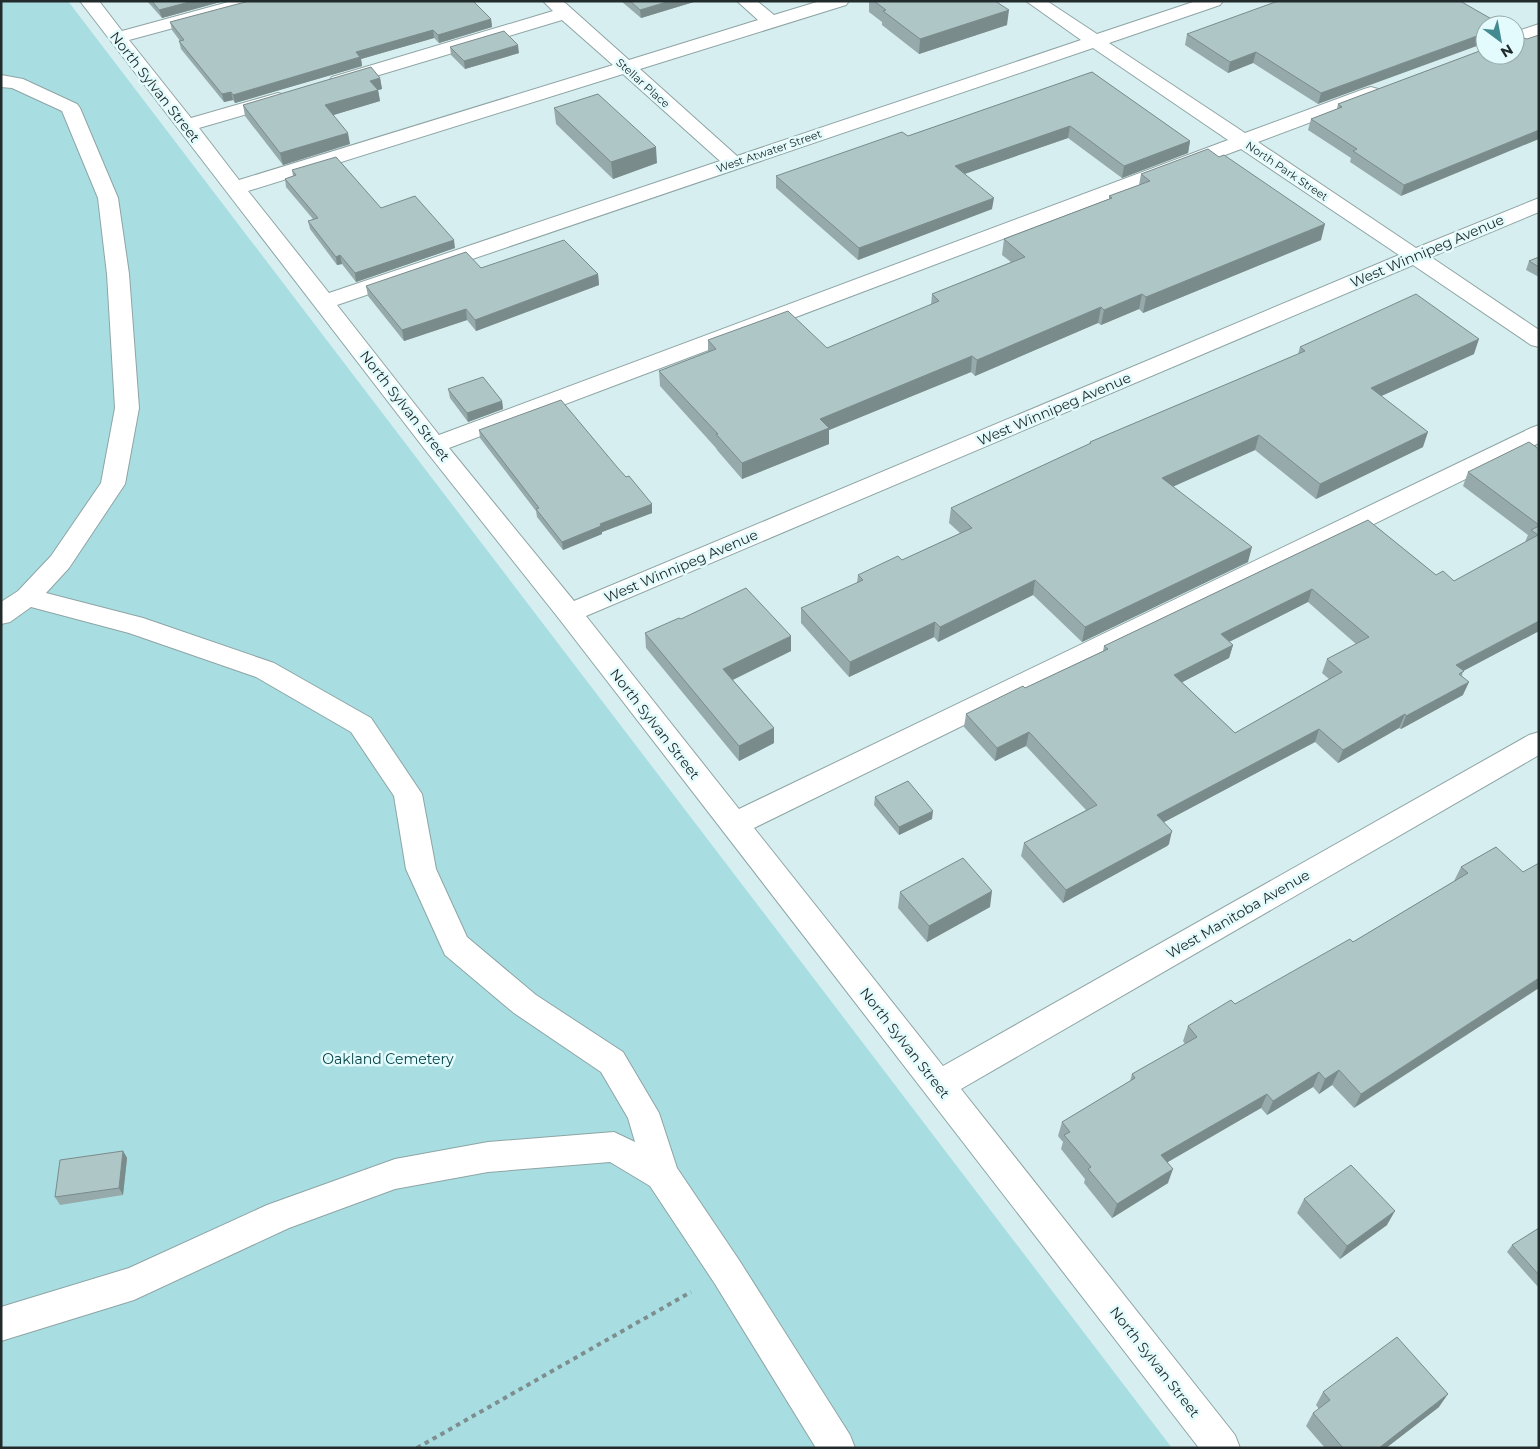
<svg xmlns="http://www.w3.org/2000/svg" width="1540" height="1449" font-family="Montserrat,sans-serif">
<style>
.green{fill:#a8dee2}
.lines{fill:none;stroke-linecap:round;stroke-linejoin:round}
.minor-casing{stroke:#8ea4a5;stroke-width:2}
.path{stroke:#7e8e8f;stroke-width:4;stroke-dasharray:4.5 4.5;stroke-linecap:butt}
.minor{fill:#fff;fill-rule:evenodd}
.wall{fill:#96aaab;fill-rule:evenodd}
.shaded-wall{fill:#7a8b8b}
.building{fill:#afc6c7;stroke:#7a8b8b;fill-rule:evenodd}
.labels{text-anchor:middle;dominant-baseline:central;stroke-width:5;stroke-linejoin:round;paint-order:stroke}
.far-street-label{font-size:11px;fill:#222b2c;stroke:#e3fbfc}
.street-label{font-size:14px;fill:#222b2c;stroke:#e3fbfc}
.park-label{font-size:14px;fill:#064448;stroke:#e3fbfc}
</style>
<rect width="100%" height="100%" fill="#d6eeef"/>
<polygon class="green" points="1,1 68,1 1172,1448 1,1448"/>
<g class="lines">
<defs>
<g id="minor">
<path d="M80 1H99L122 31 232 1H262L259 5 129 40 191 118 271 95 278 93 285 95 288 99 285 103 199 128 239 180 613 65 562 20 346 85 339 87 332 85 329 81 332 77 553 11 543 1H563L629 60 758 20 737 1H757L774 15 820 1H849L846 5 640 69 737 156 1081 40 1026 1H1047L1097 34 1196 1H1223L1220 5 1109 43 1245 133 1364 89 1371 87 1378 89 1381 93 1378 97 1258 142 1416 248 1539 198V212L1431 257 1539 330V347L1531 345 1413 265 586 616 739 809 1531 428 1539 425V443L754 828 943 1066 1529 735 1539 732V755L961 1089 1235 1435 1240 1448H1199L560 620 426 451ZM1093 48 1228 140 439 435 337 305ZM623 74 720 161 329 293 248 191ZM1241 149 1399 255 574 601 449 448Z"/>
<polygon points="1539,24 1539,36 1515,45 1515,32"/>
<polygon points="1,75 23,79 77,104 80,108 118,198 129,274 139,408 125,484 69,568 46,593 143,618 274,663 371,718 422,794 436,869 467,937 536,995 623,1052 659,1113 677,1168 739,1260 850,1435 855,1448 816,1448 715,1284 650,1186 610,1162 488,1172 395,1189 289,1228 134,1300 1,1341 1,1307 129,1268 267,1205 395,1159 488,1142 614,1132 635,1142 628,1118 601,1072 514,1013 445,955 406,869 394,796 351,732 256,677 129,633 31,607 10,622 1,624 1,602 18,591 51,556 101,483 115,408 107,274 98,198 62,111 12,88 1,87"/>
</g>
</defs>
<use href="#minor" class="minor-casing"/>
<polyline class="path" points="417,1448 691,1292"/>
<use href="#minor" class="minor"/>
</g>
<g class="wall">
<polygon points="147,1 224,1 162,18"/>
<polygon points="621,1 697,1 641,18"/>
<polygon points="869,1 995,1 1007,25 919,54 882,25 882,22 869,12"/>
<polygon points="1460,1 1318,104 1253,63 1228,73 1185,45 1187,34"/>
<polygon points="491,19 492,27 439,43 434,38 361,59 362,66 235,103 233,100 224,102 181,49 179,41 180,41 172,30 170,22"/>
<polygon points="450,47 519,53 465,69 451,55"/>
<polygon points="1485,49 1401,196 1350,162 1351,158 1308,130 1311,119 1337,109 1338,104"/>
<polygon points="1092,72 1190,141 1188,153 1122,178 1068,138 964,174 992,209 858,260 776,188 776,176 908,136"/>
<polygon points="380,78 382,89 378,90 380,101 333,115 350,144 283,165 245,116 243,105"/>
<polygon points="554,108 657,163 613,179 556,124"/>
<polygon points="292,170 381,208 455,248 356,282 342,264 337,265 310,229 308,221 313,219 286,187 285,179 293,176"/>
<polygon points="1141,174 1321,240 1143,313 1139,309 1101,325 1098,323 975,376 971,372 829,430 829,444 742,479 717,450 716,448 660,386 659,371 708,352 708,340 827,348 931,305 932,294 1011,262 1002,255 1004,239 1109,199 1109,196 1139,185"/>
<polygon points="1539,257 1539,277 1526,270 1529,261"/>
<polygon points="481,268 598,274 599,285 476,331 467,320 404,341 368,296 366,286"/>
<polygon points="1300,347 1474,354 1381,396 1423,447 1316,499 1255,450 1173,486 1248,562 1082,642 1033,595 938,642 934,637 849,677 801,623 801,608 857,583 858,575 902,560 960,533 949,523 951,508 1089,444 1090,442 1298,354"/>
<polygon points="448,389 502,401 503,409 468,422 450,398"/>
<polygon points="479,430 652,513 602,532 602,534 563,550 537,517 536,511 480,438"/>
<path d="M1539 449V631L1463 671 1462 676 1463 695 1401 729 1399 728 1338 763 1315 742 1164 822 1169 844 1167 846 1063 903 1021 856 1024 843 1086 810 1026 746 995 761 964 727 966 714 1025 688 1103 651 1104 646 1368 520 1436 575 1454 581 1525 542 1528 535 1463 486 1468 472ZM1308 602 1356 644 1327 659 1322 673 1329 679 1235 733 1182 682 1229 658 1233 645 1229 642Z"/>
<polygon points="681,619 791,651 733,680 774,728 774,743 739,761 646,648 645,633"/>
<polygon points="875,797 932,819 899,835 874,805"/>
<polygon points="1496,847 1354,1108 1332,1085 1319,1094 1313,1087 1267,1115 1261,1108 1167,1162 1168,1183 1112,1218 1084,1183 1085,1179 1061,1149 1063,1142 1058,1136 1062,1122 1130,1081 1132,1074 1185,1044 1183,1041 1188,1026 1235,1004 1353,942 1454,881 1461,867"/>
<polygon points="900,892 990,907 927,942 898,908"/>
<polygon points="123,1151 127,1158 123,1195 60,1205 55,1197"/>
<polygon points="1304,1199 1387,1225 1340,1259 1297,1213"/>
<polygon points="1539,1228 1539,1288 1507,1252 1512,1245"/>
<polygon points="1323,1392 1439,1407 1386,1448 1325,1448 1306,1426 1313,1413 1319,1409 1316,1405"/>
</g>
<g class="shaded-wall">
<polygon points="193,1 224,1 162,18 159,10"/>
<polygon points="670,1 697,1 641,18 640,10"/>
<polygon points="1009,10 1007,25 919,54 920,39"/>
<polygon points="491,19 492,27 439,43 438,35"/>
<polygon points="433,30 434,38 361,59 362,66 235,103 233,95 356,52"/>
<polygon points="1485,33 1485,43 1318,104 1321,93"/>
<polygon points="518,45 519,53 465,69 464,61"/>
<polygon points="1256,52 1253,63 1228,73 1230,62"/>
<polygon points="380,78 382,89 378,90 380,101 327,117 325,105 370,81"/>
<polygon points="231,92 233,100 224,102 222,94"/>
<polygon points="1070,126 1068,138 953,178 955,166"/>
<polygon points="1539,130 1539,139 1401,196 1404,185"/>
<polygon points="348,133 350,144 283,165 280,153"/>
<polygon points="1190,141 1188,153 1122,178 1124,166"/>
<polygon points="656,147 657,163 613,179 611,162"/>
<polygon points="994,198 992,209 858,260 859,248"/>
<polygon points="1325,224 1321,240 1143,313 1146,297"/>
<polygon points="454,240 455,248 356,282 355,273"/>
<polygon points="340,255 342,264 337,265 336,257"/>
<polygon points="598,274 599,285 476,331 475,320"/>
<polygon points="1142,294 1139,309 1101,325 1104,310"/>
<polygon points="1101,307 1098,323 975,376 977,360"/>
<polygon points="466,309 467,320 404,341 402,330"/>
<polygon points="1479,339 1474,354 1366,403 1371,388"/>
<polygon points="972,356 971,372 829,430 829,444 742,479 742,463 820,419"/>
<polygon points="502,401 503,409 468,422 467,413"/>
<polygon points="1428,432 1423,447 1316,499 1320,484"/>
<polygon points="1259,435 1255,450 1159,493 1162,478"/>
<polygon points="652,504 652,513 602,532 602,534 563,550 562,542 600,524"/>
<polygon points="1252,547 1248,562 1082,642 1085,627"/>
<polygon points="1035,580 1033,595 938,642 940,627"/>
<polygon points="1312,589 1308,602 1217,648 1221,634"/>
<polygon points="1539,621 1539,631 1450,678 1456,665"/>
<polygon points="935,622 934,637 849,677 850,662"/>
<polygon points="791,636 791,651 724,684 723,669"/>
<polygon points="1233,645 1229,658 1171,688 1174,675"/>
<polygon points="1469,682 1463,695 1401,729 1406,716"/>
<polygon points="1405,714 1399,728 1338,763 1343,750"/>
<polygon points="774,728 774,743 739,761 739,746"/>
<polygon points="1319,729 1315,742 1153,828 1157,815"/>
<polygon points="1029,732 1026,746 995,761 997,748"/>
<polygon points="933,811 932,819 899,835 899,827"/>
<polygon points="1172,831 1169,844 1167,846 1063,903 1066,890"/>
<polygon points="992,891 990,907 927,942 929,926"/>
<polygon points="1539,978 1539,988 1354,1108 1361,1094"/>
<polygon points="1339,1070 1332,1085 1319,1094 1325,1079"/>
<polygon points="1319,1072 1313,1087 1267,1115 1273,1101"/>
<polygon points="1267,1094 1261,1108 1156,1169 1161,1155"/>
<polygon points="123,1151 127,1158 123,1195 119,1188"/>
<polygon points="1173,1169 1168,1183 1112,1218 1117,1204"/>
<polygon points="1395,1211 1387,1225 1340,1259 1347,1246"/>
<polygon points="1448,1394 1439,1407 1386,1448 1379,1448"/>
</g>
<g class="building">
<polygon points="152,1 193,1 159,10"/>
<polygon points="249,1 473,1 491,19 438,35 433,30 356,52 360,57 233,95 231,92 222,94 179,41 184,40 170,22"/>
<polygon points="630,1 670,1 640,10"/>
<polygon points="874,1 995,1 1009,10 920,39 883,11 886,10"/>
<polygon points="1278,1 1460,1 1502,25 1485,25 1485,33 1321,93 1256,52 1230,62 1187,34"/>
<polygon points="504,31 518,45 464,61 450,47"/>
<polygon points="1515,32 1517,33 1518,36 1527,39 1539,35 1539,130 1404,185 1353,151 1357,149 1311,119 1342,107 1338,104 1485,49 1485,55 1515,55"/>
<polygon points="371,67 380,78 370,81 378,90 325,105 348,133 280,153 243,105"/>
<polygon points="1092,72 1190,141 1124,166 1070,126 955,166 994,198 859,248 776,176 902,132 908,136"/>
<polygon points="598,94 656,147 611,162 554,108"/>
<polygon points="1208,149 1219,157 1224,155 1325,224 1146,297 1142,294 1104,310 1101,307 977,360 972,356 820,419 829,428 742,463 716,434 718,434 659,371 716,349 708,340 788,311 827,348 939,301 932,294 1025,257 1004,239 1112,198 1109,196 1150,181 1141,174"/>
<polygon points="336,157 381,208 415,196 454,240 355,273 340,255 336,257 308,221 318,218 285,179 296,175 292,170"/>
<polygon points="564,240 598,274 475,320 466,309 402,330 366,286 466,252 481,268"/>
<polygon points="1539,257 1539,267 1529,261"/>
<polygon points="1416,294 1479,339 1371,388 1428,432 1320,484 1259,435 1162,478 1252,547 1085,627 1035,580 940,627 935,622 850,662 801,608 863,580 858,575 898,556 902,560 972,528 951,508 1091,443 1090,442 1305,351 1300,347"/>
<polygon points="483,377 502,401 467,413 448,389"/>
<polygon points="561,400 617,467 626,477 629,476 652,504 600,524 601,526 562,542 536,509 539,508 479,430"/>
<polygon points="1529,442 1539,449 1539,525 1468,472"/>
<path d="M1368 520 1436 575 1443 571 1454 581 1538 535 1531 530 1539 526V621L1456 665 1464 671 1459 674 1469 682 1406 716 1405 714 1343 750 1319 729 1157 815 1172 831 1171 833 1066 890 1024 843 1097 805 1029 732 997 748 966 714 1023 686 1025 688 1108 649 1104 646ZM1312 589 1369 637 1327 659 1342 672 1235 733 1174 675 1233 645 1221 634Z"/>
<polygon points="746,588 791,636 723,669 774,728 739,746 645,633 679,618 681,619"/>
<polygon points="908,781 933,811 899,827 875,797"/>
<polygon points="1496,847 1523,872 1539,863 1539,978 1361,1094 1339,1070 1325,1079 1319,1072 1273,1101 1267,1094 1161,1155 1173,1169 1117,1204 1088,1169 1091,1167 1064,1135 1070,1132 1062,1122 1135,1078 1132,1074 1197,1037 1188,1026 1231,1000 1235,1004 1350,939 1353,942 1468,873 1461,867"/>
<polygon points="963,858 992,891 929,926 900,892"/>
<polygon points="123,1151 119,1188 55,1197 60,1160"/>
<polygon points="1351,1165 1395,1211 1347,1246 1304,1199"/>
<polygon points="1539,1228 1539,1275 1512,1245"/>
<polygon points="1397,1337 1448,1394 1379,1448 1343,1448 1313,1413 1330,1400 1323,1392"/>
</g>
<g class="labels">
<g class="far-street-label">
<text transform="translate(643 83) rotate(42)">Stellar Place</text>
<text transform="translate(769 151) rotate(-19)">West Atwater Street</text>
<text transform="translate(1287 171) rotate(34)">North Park Street</text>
</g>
<g class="street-label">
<text transform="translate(155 87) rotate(52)">North Sylvan Street</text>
<text transform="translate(1427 251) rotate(-23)">West Winnipeg Avenue</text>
<text transform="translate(405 406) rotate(52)">North Sylvan Street</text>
<text transform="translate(1054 409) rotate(-23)">West Winnipeg Avenue</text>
<text transform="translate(681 566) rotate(-23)">West Winnipeg Avenue</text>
<text transform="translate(655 724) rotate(52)">North Sylvan Street</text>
<text transform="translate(1238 914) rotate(-30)">West Manitoba Avenue</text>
<text transform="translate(905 1043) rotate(52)">North Sylvan Street</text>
<text transform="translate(1155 1362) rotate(52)">North Sylvan Street</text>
</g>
<g class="park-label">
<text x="388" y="1059">Oakland Cemetery</text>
</g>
</g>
<rect width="1540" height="1449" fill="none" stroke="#222b2c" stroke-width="5"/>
<g transform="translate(1500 40) rotate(148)"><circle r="24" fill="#e3fbfc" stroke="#96a8a9"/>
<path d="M0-4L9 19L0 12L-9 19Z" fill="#438b90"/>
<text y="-8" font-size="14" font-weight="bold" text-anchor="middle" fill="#222b2c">N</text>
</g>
</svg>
